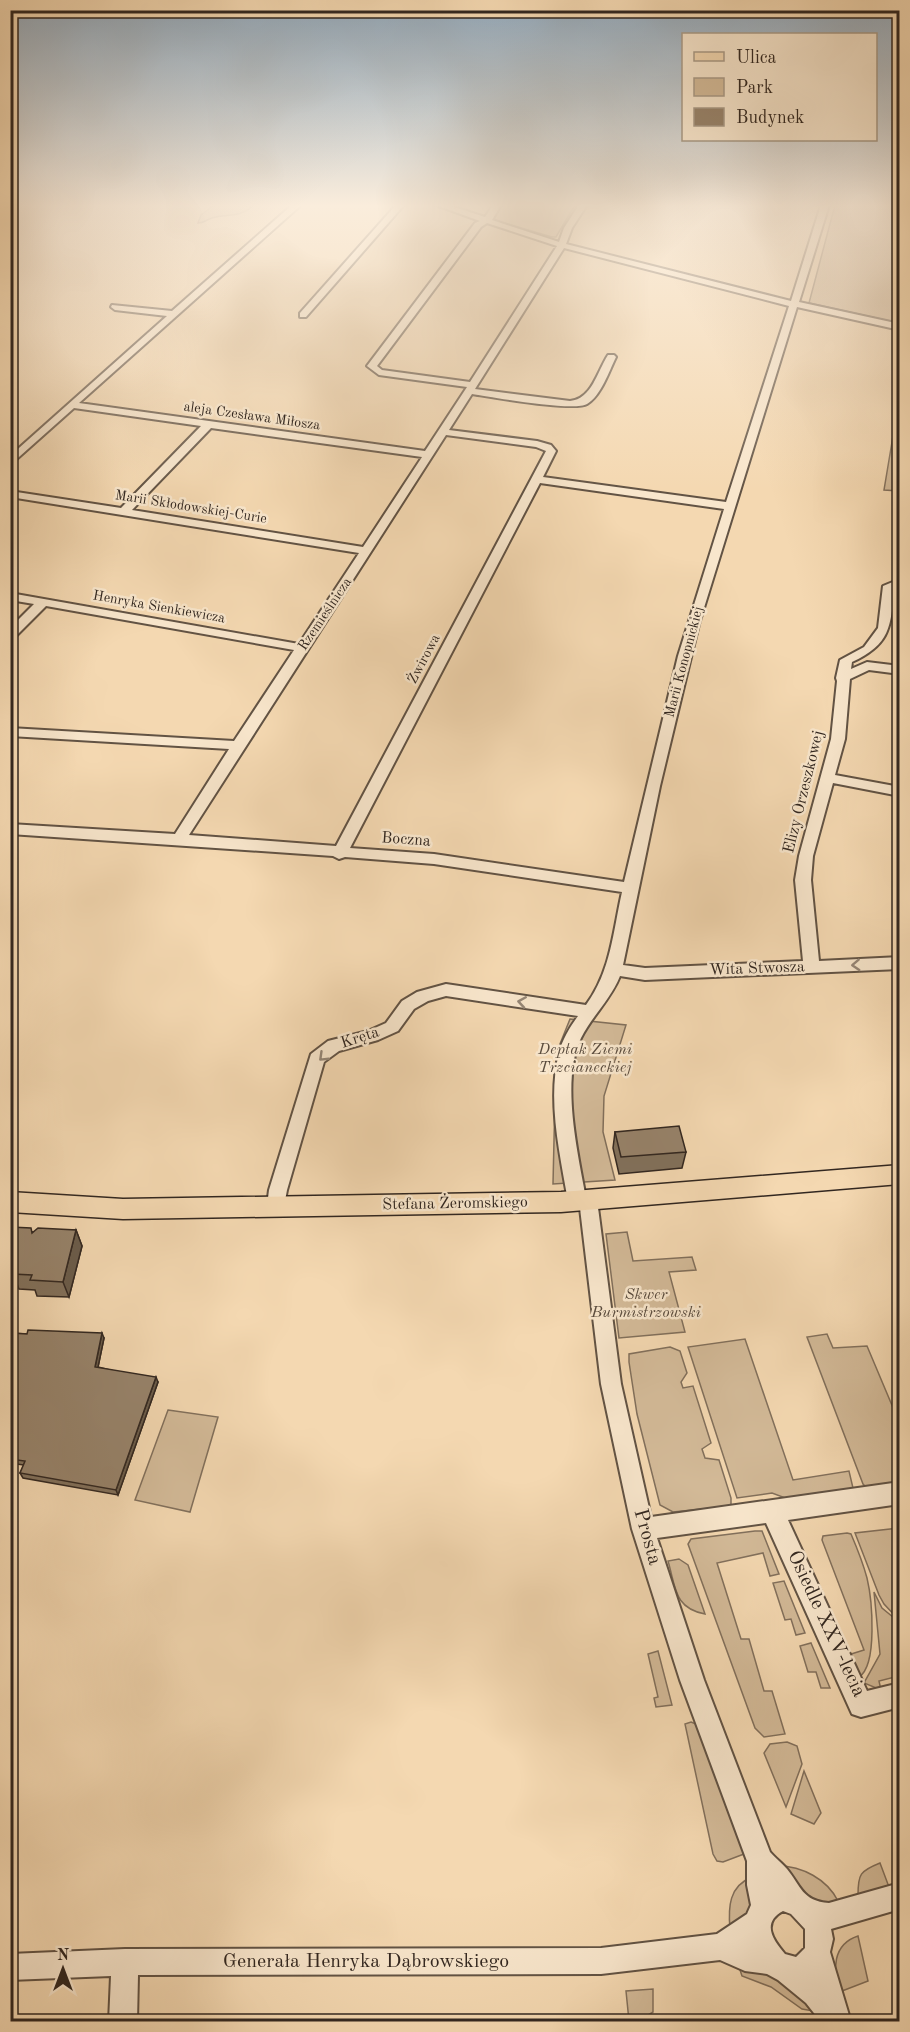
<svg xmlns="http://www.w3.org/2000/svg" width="910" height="2032" font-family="'Old Standard TT',serif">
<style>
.green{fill:#d3ba98;stroke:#82705c;stroke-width:1.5}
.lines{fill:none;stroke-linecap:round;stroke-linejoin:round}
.minor-casing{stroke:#625344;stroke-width:4}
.major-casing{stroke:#322720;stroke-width:3}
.minor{fill:#f8e6cc;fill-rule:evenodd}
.major{fill:#f4d8b1;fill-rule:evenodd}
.wall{fill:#82715c;stroke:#322720;stroke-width:1.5}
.shaded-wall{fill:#6a5c4b;stroke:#322720;stroke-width:1.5}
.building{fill:#97836b;stroke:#322720;stroke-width:1.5}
.oneway{stroke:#958676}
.labels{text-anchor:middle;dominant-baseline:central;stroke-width:5;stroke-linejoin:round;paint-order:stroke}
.far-street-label{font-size:14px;fill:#322720;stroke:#f8e6cc}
.street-label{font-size:16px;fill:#322720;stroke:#f8e6cc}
.park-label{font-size:16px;font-style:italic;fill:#5a4c3e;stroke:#f8e6cc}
.near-street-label{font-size:20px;fill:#322720;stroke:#f8e6cc}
</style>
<rect width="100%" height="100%" fill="#f4d8b1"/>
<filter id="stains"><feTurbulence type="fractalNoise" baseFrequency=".00333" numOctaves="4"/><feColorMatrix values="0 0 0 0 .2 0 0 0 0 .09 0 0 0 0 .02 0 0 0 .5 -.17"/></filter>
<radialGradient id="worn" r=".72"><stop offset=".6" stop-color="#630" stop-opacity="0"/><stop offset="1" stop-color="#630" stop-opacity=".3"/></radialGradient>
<g class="green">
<path d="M214 205H254C239 219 226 213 212 218 205 220 205 223 198 223L201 215Z"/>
<polygon points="501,205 575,205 556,237 552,237 494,220"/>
<polygon points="835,205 899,205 899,323 809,303"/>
<polygon points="899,400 899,491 884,490"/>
<polygon points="570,1019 626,1025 604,1096 603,1132 615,1180 553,1184 556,1054"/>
<polygon points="627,1232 633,1261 692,1257 696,1270 669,1272 685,1332 619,1338 606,1234"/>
<polygon points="827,1334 833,1348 867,1346 899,1422 899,1486 867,1488 863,1484 807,1337"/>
<polygon points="745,1339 793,1480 849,1471 853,1488 851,1491 788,1499 772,1493 737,1498 688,1347"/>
<polygon points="670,1347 680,1351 687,1373 681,1382 683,1388 693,1386 711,1443 702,1449 705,1458 719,1460 731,1498 731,1506 673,1512 660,1505 637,1414 629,1362 629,1354"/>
<polygon points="168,1410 218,1417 190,1512 135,1500"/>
<polygon points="899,1528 900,1528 899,1620 884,1604 879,1595 855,1533"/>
<polygon points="755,1531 762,1531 779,1574 770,1576 763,1553 717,1563 741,1639 749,1639 764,1691 772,1691 785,1734 764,1737 755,1728 688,1544 691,1539"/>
<path d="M847 1533 851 1534C857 1548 863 1563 867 1578 872 1599 878 1665 859 1677L848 1655 864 1650 822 1540 823 1536Z"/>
<path d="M679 1559 688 1565 705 1614C674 1608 676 1588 668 1561Z"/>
<polygon points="784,1581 805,1633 796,1635 791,1619 785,1620 773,1583"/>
<polygon points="874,1592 882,1608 899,1622 899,1676 879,1681 881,1690 864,1683 880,1654"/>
<polygon points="811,1643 830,1688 821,1688 816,1672 808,1672 800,1646"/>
<polygon points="658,1651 672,1705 656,1707 654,1698 658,1697 648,1654"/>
<polygon points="691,1722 696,1724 744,1854 723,1862 717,1861 713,1854 685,1724"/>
<polygon points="787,1742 797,1746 802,1764 786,1807 764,1753 770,1744"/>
<polygon points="804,1771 821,1813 814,1824 791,1814"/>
<path d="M880 1863 889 1887 858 1895C858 1874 860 1871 880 1863Z"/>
<path d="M778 1866C802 1866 827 1879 838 1901 809 1909 795 1886 778 1866Z"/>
<path d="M752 1877 754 1888 750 1914 730 1929C728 1907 729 1886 752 1877Z"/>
<path d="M858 1936 868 1981 842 1991C831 1971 833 1944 858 1936Z"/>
<polygon points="754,1969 784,1977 813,2011 802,2009 771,1987 742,1976 740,1970"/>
<polygon points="653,1989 653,2012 645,2017 646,2021 629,2021 626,1991"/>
</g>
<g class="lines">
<defs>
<g id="minor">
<path d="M292 205H301L79 403 425 451 467 387 379 375 367 366 475 223 480 221 436 205H448L485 217 493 205H501L492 220 559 242 564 228 579 205H587L572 228 566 244 791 301 821 205H829L799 302 900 324V330L797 307 699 624 660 786 623 965 645 968 803 961 795 880 799 856 831 739 837 681 836 678 840 660 864 647 878 628 883 586 900 579V586L895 588C890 627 891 644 852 662L851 669 867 662 900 666V674L869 670 850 679 845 739 835 775 900 787V796L833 783 813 856 811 880 819 961 900 957V969L645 980 620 976C611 999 592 1016 581 1038 561 1079 577 1150 585 1193L595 1195 597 1200 621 1384 651 1517 900 1482V1504L788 1520 867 1691 900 1683V1707L861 1717 852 1714 766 1523 657 1538 704 1680 770 1852C775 1858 782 1863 787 1869 801 1886 802 1901 829 1903L900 1883V1909L831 1929 833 1939 830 1952 851 2022H821L806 2003 778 1980 767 1974 745 1971 720 1960 601 1974 138 1975 137 2022H109L111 1976 10 1980V1954L125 1949 601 1948 717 1934 747 1914 751 1905 747 1885V1861L680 1680 632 1529 601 1384 580 1208 570 1206 568 1201C560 1155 547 1100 559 1053 562 1040 570 1027 578 1016L446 996 428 1001 414 1009 398 1031 378 1040 339 1051 324 1062 287 1190 283 1211 276 1214 269 1211 267 1206 269 1190 311 1054 328 1041 368 1031 386 1023 402 1001 417 992 446 984 586 1005C611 971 613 932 622 892L434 864 345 857 339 859 333 856 10 834V824L175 834 229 749 10 736V728L234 741 294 650 46 606 14 638 10 639V628L34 604 10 600V593L299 644 359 553 10 497V491L121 508 201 426 74 408 10 465V456L167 316 115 310 111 307 112 305 172 311ZM487 223 557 246 470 382 382 370 377 366 481 227ZM564 248 789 306 726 502 543 477 556 451 551 445 537 441 449 430 472 394C491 397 574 412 587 404 601 396 609 371 616 357L614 355H608C597 372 592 399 570 401L475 389ZM211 428 422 457 363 547 132 510ZM446 435 536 447 546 451 336 846 189 835ZM540 483 724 509 678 656 624 882 434 854 350 848ZM783 1911 791 1914 805 1929V1948L796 1957 785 1954C773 1940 761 1923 783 1911Z"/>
<polygon points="396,205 404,205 306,317 300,317 300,313"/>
</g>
<polygon id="major" points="900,1165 900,1184 561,1212 123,1219 10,1212 10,1192 123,1199 561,1192"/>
</defs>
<use href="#minor" class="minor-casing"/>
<use href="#major" class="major-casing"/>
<use href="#minor" class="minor"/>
<use href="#major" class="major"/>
</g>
<g class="wall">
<polygon points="615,1132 686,1152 682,1168 619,1174 613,1148"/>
<polygon points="10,1227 33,1232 76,1230 82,1246 69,1297 37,1296 35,1290 19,1289 15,1279 10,1279"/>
<polygon points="897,1236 900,1236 900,1257 894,1242"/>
<polygon points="10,1333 104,1338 98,1367 158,1382 118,1495 23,1478 20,1473 24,1465 10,1463"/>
</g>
<g class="shaded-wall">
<polygon points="76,1230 82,1246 69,1297 63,1282"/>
<polygon points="102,1333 104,1338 97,1372 95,1367"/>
<polygon points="156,1377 158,1382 118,1495 116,1490"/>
</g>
<g class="building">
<polygon points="679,1126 686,1152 621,1157 615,1132"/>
<polygon points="10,1227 31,1228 32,1233 38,1228 76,1230 63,1282 30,1280 32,1275 12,1274 17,1263 10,1263"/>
<polygon points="897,1236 900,1236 900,1245"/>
<polygon points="28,1330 102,1333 95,1367 156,1377 116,1490 20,1473 25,1461 10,1459 10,1333 27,1334"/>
</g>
<defs><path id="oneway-chevron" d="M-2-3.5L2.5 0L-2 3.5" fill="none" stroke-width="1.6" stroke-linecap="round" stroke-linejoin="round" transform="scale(1.5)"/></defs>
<g class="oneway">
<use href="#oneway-chevron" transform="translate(856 965) rotate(177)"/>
<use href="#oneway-chevron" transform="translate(522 1002) rotate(-171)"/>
<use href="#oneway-chevron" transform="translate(323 1057) rotate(136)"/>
</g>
<linearGradient id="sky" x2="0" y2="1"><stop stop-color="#92aabe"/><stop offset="0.42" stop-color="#faeddc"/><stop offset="1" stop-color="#faeddc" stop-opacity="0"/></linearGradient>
<rect width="910" height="490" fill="url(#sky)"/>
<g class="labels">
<g class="far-street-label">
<text transform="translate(252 416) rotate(8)">aleja Czesława Miłosza</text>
<text transform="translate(191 507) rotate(9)">Marii Skłodowskiej-Curie</text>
<text transform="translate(159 607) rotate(10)">Henryka Sienkiewicza</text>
<text transform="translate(325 614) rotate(-56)">Rzemieślnicza</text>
<text transform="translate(424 659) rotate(-62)">Żwirowa</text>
<text transform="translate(684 662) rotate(-75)">Marii Konopnickiej</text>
</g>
<g class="street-label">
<text transform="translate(804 792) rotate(-76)">Elizy Orzeszkowej</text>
<text transform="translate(406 840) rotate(4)">Boczna</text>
<text transform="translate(757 969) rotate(-2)">Wita Stwosza</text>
<text transform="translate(360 1038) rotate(-18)">Kręta</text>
<text transform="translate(455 1204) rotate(-1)">Stefana Żeromskiego</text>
</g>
<g class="park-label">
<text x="585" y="1050">Deptak Ziemi<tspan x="585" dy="18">Trzcianeckiej</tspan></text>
<text x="646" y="1295">Skwer<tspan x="646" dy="18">Burmistrzowski</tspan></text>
</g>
<g class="near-street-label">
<text transform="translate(647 1537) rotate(74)">Prosta</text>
<text transform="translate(826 1624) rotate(65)">Osiedle XXV-lecia</text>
<text x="366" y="1962">Generała Henryka Dąbrowskiego</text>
</g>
</g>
<rect width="910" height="2032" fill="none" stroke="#f4d8b1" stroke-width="36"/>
<rect x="12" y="12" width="886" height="2008" fill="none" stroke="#322720" stroke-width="3"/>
<rect x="18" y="18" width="874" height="1996" fill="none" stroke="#322720" stroke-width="1.5"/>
<rect x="682" y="33" width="195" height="108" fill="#f8e6cc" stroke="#a99a87" stroke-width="1.5"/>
<rect x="694" y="52" width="30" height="9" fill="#f4d8b1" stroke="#a99a87" stroke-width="1.5"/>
<text x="736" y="63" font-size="18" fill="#322720">Ulica</text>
<rect x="694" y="78" width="30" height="18" fill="#d3ba98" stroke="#a99a87" stroke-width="1.5"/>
<text x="736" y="93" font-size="18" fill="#322720">Park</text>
<rect x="694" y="108" width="30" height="18" fill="#97836b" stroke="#a99a87" stroke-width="1.5"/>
<text x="736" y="123" font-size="18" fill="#322720">Budynek</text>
<g transform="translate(63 1969)" stroke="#f8e6cc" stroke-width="4.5" paint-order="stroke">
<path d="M0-4.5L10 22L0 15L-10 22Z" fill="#322720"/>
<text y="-9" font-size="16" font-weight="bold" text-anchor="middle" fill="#322720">N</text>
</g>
<rect width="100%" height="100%" filter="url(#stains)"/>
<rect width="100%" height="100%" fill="url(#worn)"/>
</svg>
